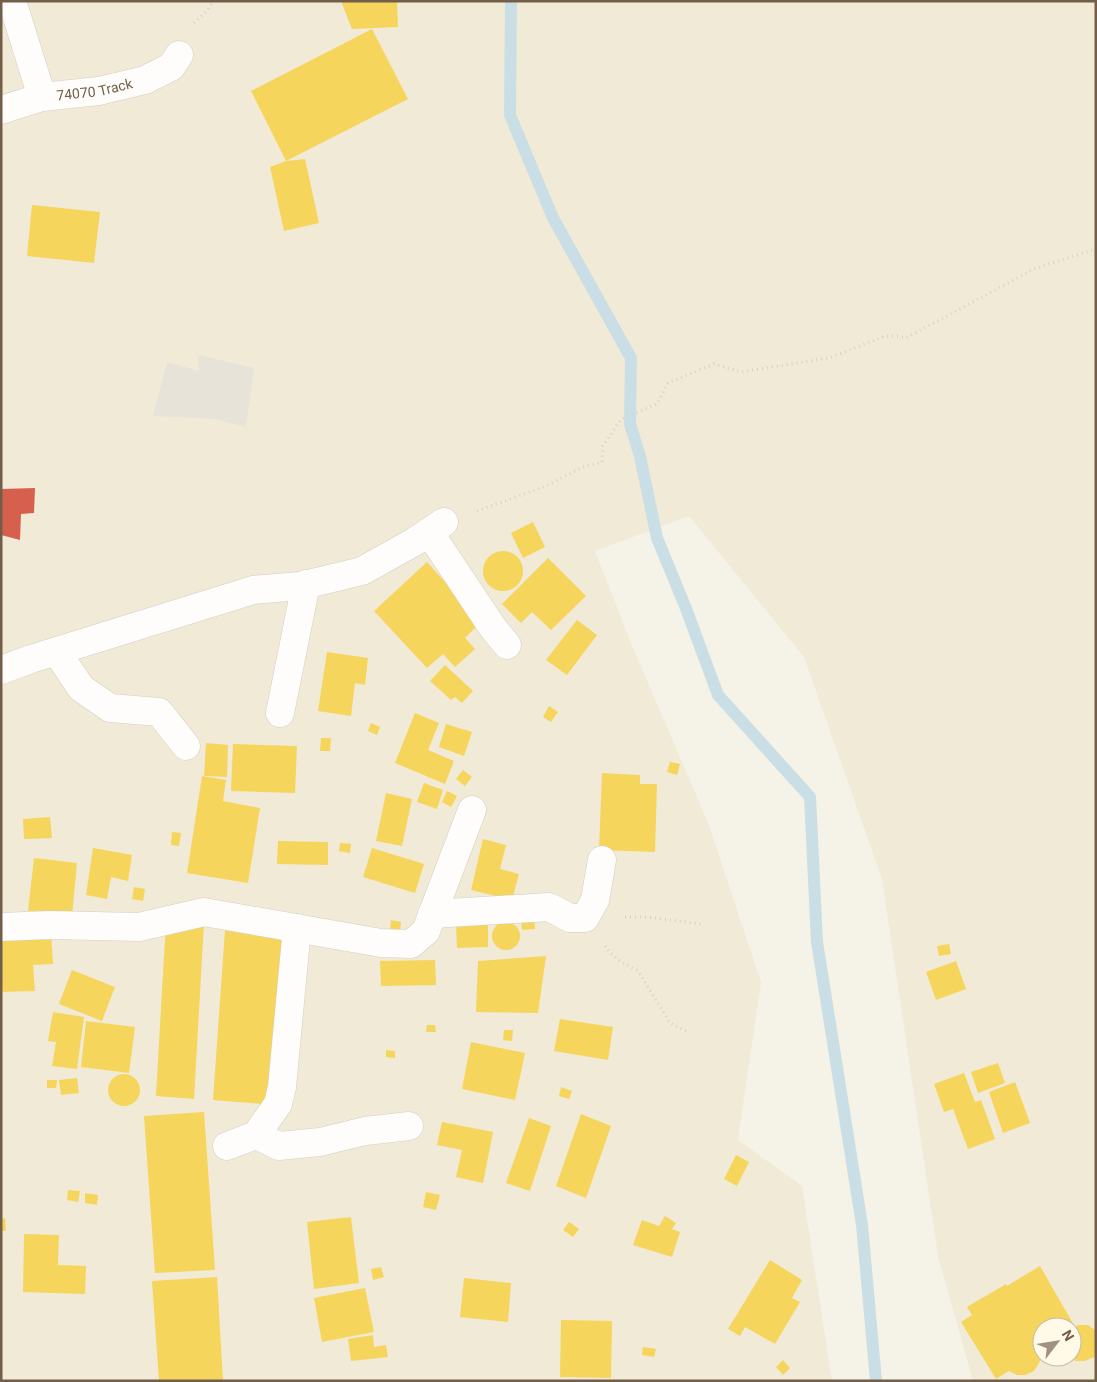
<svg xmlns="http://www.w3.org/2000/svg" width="1097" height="1382" font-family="Roboto,sans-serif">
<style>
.residential{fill:#f1ead7;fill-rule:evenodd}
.industrial{fill:#e8e3d8}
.homes{fill:#f6d55c}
.shops{fill:#d6604d}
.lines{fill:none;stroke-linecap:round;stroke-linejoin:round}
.stream{stroke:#cadee5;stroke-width:12}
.minor-casing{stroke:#d4cec2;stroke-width:29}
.path{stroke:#d7d0c9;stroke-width:3;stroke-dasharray:1 4;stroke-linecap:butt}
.minor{stroke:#fefdfb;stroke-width:28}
.labels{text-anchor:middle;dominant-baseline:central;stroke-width:5;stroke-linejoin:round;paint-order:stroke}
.street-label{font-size:14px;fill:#725e49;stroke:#fff9e7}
</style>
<rect width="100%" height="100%" fill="#f5f2e7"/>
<path class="residential" d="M1 1H1096V1381H973L938 1256 882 879 804 657 689 516 595 551 633 648 709 825 761 982 738 1140 802 1186 832 1381H1ZM1042 1327H1072V1357H1042Z"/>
<polygon class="industrial" points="198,355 254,368 246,427 215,419 153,416 167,362 199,371"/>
<g class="homes">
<polygon points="341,1 397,1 398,27 352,29"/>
<polygon points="372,29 408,99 286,161 251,91"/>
<polygon points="305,159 319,223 284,231 270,167 286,161"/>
<polygon points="32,205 100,212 94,263 27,256"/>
<polygon points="533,522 545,547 523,558 511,533"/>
<circle cx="503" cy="571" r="20"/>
<polygon points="548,558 586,596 551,630 532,612 521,623 502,604"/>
<polygon points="427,562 481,622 465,638 475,649 455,667 443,654 427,668 374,611"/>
<polygon points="577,620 597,635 567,675 546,660"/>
<polygon points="327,652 368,658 365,685 355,683 351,716 318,711"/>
<polygon points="445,665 473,691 462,703 455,697 451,700 430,681"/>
<polygon points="549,706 558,712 551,722 543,717"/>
<polygon points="415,713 439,723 428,750 454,761 445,784 395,763"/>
<polygon points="371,723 380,727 377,735 368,731"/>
<polygon points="446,724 472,732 464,756 439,747"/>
<polygon points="321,738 331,738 330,751 320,751"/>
<polygon points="206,743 228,745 227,777 204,776"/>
<polygon points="233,744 297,746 295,793 231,791"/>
<polygon points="670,762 680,764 677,775 667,772"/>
<polygon points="463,770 472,777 465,786 456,779"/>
<polygon points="602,773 640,775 640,784 657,784 655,852 599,850"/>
<polygon points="202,776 226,780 223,801 260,808 248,883 187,873"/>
<polygon points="424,783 443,790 437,809 417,802"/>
<polygon points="447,791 457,796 451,807 442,802"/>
<polygon points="386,793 412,799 402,846 376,841"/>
<polygon points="50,817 52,838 24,839 23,819"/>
<polygon points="172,832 181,833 179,846 171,845"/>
<polygon points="483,839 506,845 500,869 519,874 512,900 471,890"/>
<polygon points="278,841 328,842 328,865 277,864"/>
<polygon points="340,843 351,844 350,853 339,851"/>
<polygon points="93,848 132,855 128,881 111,877 107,899 86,895"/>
<polygon points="372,848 424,864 415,893 363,877"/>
<polygon points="34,858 77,863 72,916 28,911"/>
<polygon points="134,887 145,889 143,901 132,899"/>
<polygon points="521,919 534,919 535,929 522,930"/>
<polygon points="391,920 401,922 400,931 390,930"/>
<polygon points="166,921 204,923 194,1099 156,1096"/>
<circle cx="506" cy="936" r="14"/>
<polygon points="488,922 488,947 457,948 456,923"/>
<polygon points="225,930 286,934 274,1105 213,1100"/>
<polygon points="51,932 53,964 33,965 35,991 1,992 1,935"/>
<polygon points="949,944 951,954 939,956 937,946"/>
<polygon points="546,956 538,1013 476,1012 478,961"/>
<polygon points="435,960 436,985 381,986 380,961"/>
<polygon points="956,961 966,989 936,1000 926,972"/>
<polygon points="72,970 115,987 102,1021 59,1004"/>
<polygon points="53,1012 84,1017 77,1069 52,1066 56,1042 48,1041"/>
<polygon points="560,1019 613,1027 608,1060 554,1051"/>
<polygon points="86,1021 135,1027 129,1073 81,1067"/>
<polygon points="427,1025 435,1025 436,1032 426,1032"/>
<polygon points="504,1030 513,1030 512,1041 503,1040"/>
<polygon points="471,1042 525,1053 515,1100 462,1089"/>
<polygon points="386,1050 395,1051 395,1058 386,1057"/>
<polygon points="998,1063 1005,1083 978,1093 971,1072"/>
<polygon points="964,1073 975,1102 981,1100 995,1139 968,1149 953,1109 944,1112 934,1084"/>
<circle cx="124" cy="1090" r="16"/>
<polygon points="77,1078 79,1093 61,1095 59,1080"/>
<polygon points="47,1080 57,1080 56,1088 47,1088"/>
<polygon points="1015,1082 1030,1123 1003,1133 989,1092"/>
<polygon points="561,1087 572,1091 569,1099 559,1096"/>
<polygon points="204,1112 215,1270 155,1273 144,1116"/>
<polygon points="581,1114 611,1126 586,1198 556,1186"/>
<polygon points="529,1118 551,1126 530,1191 506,1183"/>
<polygon points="442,1122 493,1132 483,1183 456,1177 462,1150 437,1145"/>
<polygon points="736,1155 749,1162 737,1186 724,1179"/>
<polygon points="68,1190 80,1191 78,1202 67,1200"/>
<polygon points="426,1192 440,1195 436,1210 423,1207"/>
<polygon points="85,1193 98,1195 97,1205 85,1203"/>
<polygon points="665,1216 676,1223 672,1229 680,1232 672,1257 633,1245 642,1220 659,1226"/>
<polygon points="351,1217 359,1283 314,1289 307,1222"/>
<polygon points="5,1218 6,1231 1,1231 1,1219"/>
<polygon points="569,1222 579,1229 573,1237 563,1230"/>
<polygon points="24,1234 59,1235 58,1265 86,1266 85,1294 23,1292"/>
<polygon points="770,1260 802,1280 792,1298 800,1302 775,1344 745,1327 740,1336 728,1329"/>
<polygon points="1040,1266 1075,1327 1078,1325 1088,1325 1096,1331 1096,1354 1094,1357 1085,1361 1076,1361 1070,1357 1072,1357 1072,1327 1042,1327 1042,1352 1039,1354 1041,1358 1039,1363 1034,1371 1025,1375 1017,1375 1009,1371 996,1379 961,1322 972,1315 967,1307 1006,1284 1007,1286"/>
<polygon points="381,1267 384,1277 373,1280 371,1269"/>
<polygon points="217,1277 223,1381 159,1381 152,1281"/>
<polygon points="464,1278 511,1283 508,1322 460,1317"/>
<polygon points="365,1288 374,1332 322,1342 314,1298"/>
<polygon points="561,1320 612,1321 611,1378 560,1377"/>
<polygon points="373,1335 374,1347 386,1345 388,1357 351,1361 348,1339"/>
<polygon points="643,1347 656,1349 654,1357 642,1355"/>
<polygon points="783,1360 790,1368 783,1375 776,1367"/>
</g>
<polygon class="shops" points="35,488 34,513 21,514 20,540 1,535 1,489"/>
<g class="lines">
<polyline class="stream" points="511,1 510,115 553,218 631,358 630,424 640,456 657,538 685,606 718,695 810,797 817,942 862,1225 876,1381"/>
<defs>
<g id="minor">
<polyline points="12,1 42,97"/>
<path id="s1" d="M1 110 42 97 99 91 145 80 171 67 179 55"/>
<polyline points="429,532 493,628 507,645"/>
<polyline points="57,652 81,688 110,708 159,712 186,746"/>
<polyline points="1,670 31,659 253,590 300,586 362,571 414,542 444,522"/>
<polyline points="280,713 306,584"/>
<polyline points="432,914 549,907 570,918 585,918 595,900 602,860"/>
<polyline points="1,927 49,925 139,927 204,912 381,943 411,944 426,931 472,810"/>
<polyline points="256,1135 279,1146 320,1142 365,1131 409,1126"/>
<polyline points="227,1146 256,1135 278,1104 282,1087 297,928"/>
</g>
</defs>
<use href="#minor" class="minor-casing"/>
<g class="path">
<polyline points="194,23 208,10 213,1"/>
<polyline points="477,511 546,486 583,467 602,462 603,446 621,419 657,404 668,383 714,364 741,372 829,358 885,336 898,336 906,338 1034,269 1096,249"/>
<polyline points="625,917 647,917 702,924"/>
<polyline points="605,946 609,952 620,961 638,971 670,1023 688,1032"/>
</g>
<use href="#minor" class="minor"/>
</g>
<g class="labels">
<g class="street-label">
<text stroke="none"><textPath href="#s1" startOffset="96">74070 Track</textPath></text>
</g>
</g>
<rect width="1097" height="1382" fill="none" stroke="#725e49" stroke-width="5"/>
<g transform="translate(1057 1342) rotate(59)"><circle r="24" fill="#fff9e7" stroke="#c7bba8"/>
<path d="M0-4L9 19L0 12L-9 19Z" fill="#a09280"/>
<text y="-8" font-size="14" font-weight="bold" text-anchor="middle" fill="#725e49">N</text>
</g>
</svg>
